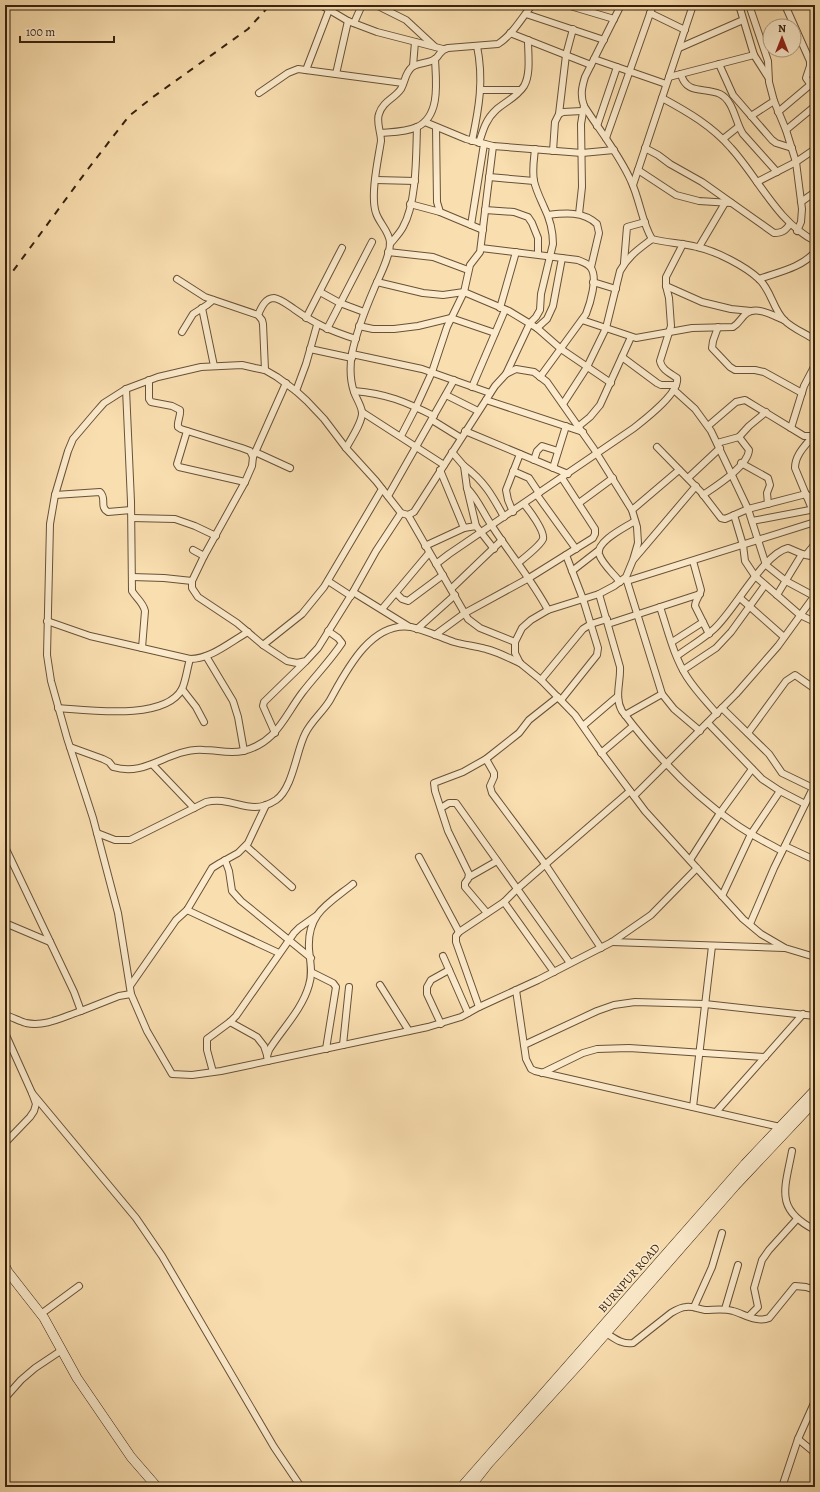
<svg xmlns="http://www.w3.org/2000/svg" width="820" height="1492" font-family="Alegreya,serif">
<style>
.lines{fill:none;stroke-linecap:round;stroke-linejoin:round}
.street-casing{stroke:#685138;stroke-width:8}
.secondary-casing{stroke:#372210;stroke-width:10}
.street{stroke:#fbeacb;stroke-width:6}
.secondary{stroke:#fbeacb;stroke-width:9}
.rail{stroke:#372210;stroke-width:2;stroke-dasharray:7 7;stroke-linecap:butt}
.labels{text-anchor:middle;dominant-baseline:central;stroke-width:3;stroke-linejoin:round;paint-order:stroke}
.street-label{font-size:12px;fill:#372210;stroke:#fbeacb}
</style>
<rect width="100%" height="100%" fill="#f9deaf"/>
<filter id="stains"><feTurbulence type="fractalNoise" baseFrequency=".005" numOctaves="4"/><feColorMatrix values="0 0 0 0 .2 0 0 0 0 .09 0 0 0 0 .02 0 0 0 .5 -.17"/></filter>
<radialGradient id="worn" r=".72"><stop offset=".6" stop-color="#630" stop-opacity="0"/><stop offset="1" stop-color="#630" stop-opacity=".3"/></radialGradient>
<g class="lines">
<defs>
<g id="street">
<polyline points="321,5 348,21 377,32 443,49"/>
<polyline points="376,5 406,20 434,46"/>
<polyline points="567,5 614,19"/>
<path d="M621 5 585 77C582 87 580 95 584 106 600 131 619 154 631 181 640 200 642 223 652 239 667 243 682 243 697 247 716 251 745 266 759 279 771 290 773 309 784 320 793 329 805 333 815 340"/>
<polyline points="739,5 754,55 768,77"/>
<polyline points="749,5 768,61 769,82 774,101 786,130 796,162 802,209 801,222 797,231"/>
<polyline points="785,5 810,61 810,66 806,78 815,91"/>
<polyline points="650,13 685,30"/>
<polyline points="526,14 604,40"/>
<polyline points="354,23 362,5"/>
<polyline points="510,33 591,65"/>
<polyline points="679,48 743,20"/>
<polyline points="594,59 666,84"/>
<polyline points="719,64 733,95 772,140 776,143 792,148"/>
<polyline points="413,66 415,42"/>
<polyline points="306,70 329,10"/>
<polyline points="336,74 348,21"/>
<path d="M681 74C686 95 705 87 720 94 734 101 735 122 743 134L777 172"/>
<polyline points="669,77 754,55"/>
<polyline points="481,90 520,90"/>
<polyline points="259,93 288,73 298,69 403,83"/>
<path d="M662 98C688 112 712 126 731 148 759 179 777 222 815 241"/>
<polyline points="778,112 810,85"/>
<polyline points="559,114 566,55 573,29"/>
<polyline points="751,116 774,101"/>
<polyline points="425,122 466,139 493,146 582,153 614,150"/>
<polyline points="597,126 617,67"/>
<polyline points="436,127 437,202 440,212 483,230"/>
<polyline points="786,130 815,106"/>
<path d="M381 133C393 132 406 132 417 127 441 116 436 81 435 59"/>
<polyline points="606,138 653,5"/>
<polyline points="723,139 738,127"/>
<path d="M472 141C479 108 484 80 477 46"/>
<path d="M479 143C483 130 486 119 496 110 505 102 517 97 524 86 531 74 528 54 528 40"/>
<path d="M645 148 658 155 670 164 702 182 774 233C782 233 785 231 790 224"/>
<polyline points="553,151 555,122 559,114 563,112 582,111"/>
<polyline points="638,170 676,195 699,201 731,203"/>
<polyline points="489,177 534,181"/>
<polyline points="376,180 415,181"/>
<polyline points="757,182 796,162 815,149"/>
<polyline points="633,185 693,5"/>
<polyline points="801,202 815,192"/>
<polyline points="410,204 440,212"/>
<polyline points="485,210 514,212 528,217 532,223 538,238 538,254"/>
<polyline points="579,214 582,187 581,124 584,106"/>
<path d="M548 215C565 213 583 211 597 224L599 233 591 267"/>
<polyline points="471,225 484,144"/>
<path d="M390 244C394 239 400 233 403 227 417 202 416 155 417 127"/>
<polyline points="699,247 725,203"/>
<path d="M481 248 578 260C582 262 588 263 591 268 598 278 590 304 586 314L540 377"/>
<polyline points="388,252 433,257 468,270"/>
<polyline points="624,263 627,227 645,222"/>
<polyline points="177,279 205,297 258,315 262,320 263,324 265,370"/>
<path d="M759 279C778 272 801 268 815 252"/>
<polyline points="377,282 423,293 443,295 464,292 509,311 537,328 561,349 611,383"/>
<polyline points="593,282 616,289"/>
<polyline points="666,286 702,302 731,309 751,311"/>
<polyline points="320,292 340,303 364,312"/>
<polyline points="202,308 214,366"/>
<polyline points="500,308 516,252"/>
<path d="M258 315C261 308 265 298 274 298 281 299 288 305 294 309 315 324 331 331 356 339"/>
<polyline points="306,318 342,248"/>
<path d="M582 320 636 338 692 328 733 327C740 323 741 317 747 313 757 306 774 316 784 320"/>
<polyline points="359,326 373,329 394,329 418,326 451,318 495,333"/>
<polyline points="718,327 713,341 712,348 730,367 735,370 755,370 764,372 802,393"/>
<polyline points="537,328 547,319 553,306 562,258"/>
<polyline points="327,329 372,242"/>
<polyline points="182,332 193,314 207,305 213,300"/>
<polyline points="310,349 352,358"/>
<polyline points="352,354 422,369 490,393"/>
<polyline points="622,357 657,383 661,385 676,385"/>
<path d="M506 374 530 323 536 317 540 310 541 294 553 244C553 231 550 219 544 207 540 198 536 190 534 181 532 170 534 159 535 149"/>
<path d="M149 380V399L151 402 172 406 180 410C181 416 177 421 178 427L181 429 242 448 250 451 253 457 252 466 245 482 204 556 192 581V588L198 597 237 623 263 645 287 661 297 663 306 661 318 648 353 592 376 551 401 513"/>
<polyline points="472,387 505,310"/>
<path d="M126 389 131 502 132 591C136 598 143 602 145 611L142 648"/>
<polyline points="674,390 695,409 711,431 748,509 766,565 786,581 814,596"/>
<polyline points="296,391 306,364 317,325"/>
<path d="M354 391C387 394 404 401 434 416"/>
<polyline points="446,395 478,411"/>
<polyline points="486,400 583,432"/>
<path d="M563 404 587 367 606 328 620 271C628 256 639 249 652 239"/>
<polyline points="362,412 444,465"/>
<polyline points="432,420 461,438"/>
<polyline points="579,426 590,417 600,405 631,337"/>
<polyline points="708,426 736,402 745,400 804,436 815,436"/>
<polyline points="791,428 804,386 815,365"/>
<polyline points="187,431 177,464 179,467 245,482"/>
<polyline points="465,431 568,474"/>
<polyline points="401,436 416,407 432,372 447,327 464,292 470,265 480,252 493,146"/>
<polyline points="717,443 739,437 749,426 766,412"/>
<polyline points="657,447 701,492 721,518 725,519 748,509 806,494"/>
<path d="M346 448C351 439 363 421 362 412 361 405 356 398 354 392 350 380 350 365 352 353 357 330 365 310 374 289 379 277 390 257 390 243 390 232 379 223 376 213 370 196 378 160 381 141 381 132 376 122 379 114 383 101 394 99 401 89 405 82 405 73 412 67 419 62 428 64 435 59 441 55 439 50 448 48L498 44C512 35 522 18 532 5"/>
<polyline points="255,452 290,468"/>
<polyline points="452,452 464,466 467,488 476,526"/>
<polyline points="253,457 286,383"/>
<polyline points="534,460 537,451 542,446 558,451"/>
<polyline points="741,463 768,478 770,485 767,493 768,504"/>
<path d="M464 466C484 481 492 495 504 517"/>
<polyline points="553,468 566,426"/>
<polyline points="440,470 464,528"/>
<polyline points="513,471 529,478 539,493"/>
<polyline points="688,478 720,448"/>
<path d="M467 488C478 499 483 513 492 526 510 554 532 580 548 610"/>
<path d="M55 495 100 492C107 498 99 507 108 512L131 510"/>
<polyline points="537,495 576,549"/>
<path d="M703 495C716 486 748 466 749 450L739 437"/>
<polyline points="388,496 454,380"/>
<polyline points="807,497 815,494"/>
<polyline points="579,503 613,478"/>
<path d="M812 509 795 468C795 455 805 446 813 436"/>
<polyline points="632,510 679,470"/>
<polyline points="513,512 508,500 506,490 520,454"/>
<polyline points="408,515 468,619 480,628 515,642"/>
<polyline points="734,515 743,545 745,561 755,576 800,615 815,622"/>
<polyline points="132,518 175,519 195,526 216,536"/>
<polyline points="752,521 815,509"/>
<polyline points="425,546 464,528 476,526 494,549"/>
<polyline points="193,550 204,556"/>
<polyline points="806,555 815,544"/>
<polyline points="634,559 696,486"/>
<path d="M693 561 701 590C700 596 695 600 695 606L709 634"/>
<path d="M518 563C524 558 540 546 543 539 545 531 529 510 524 504"/>
<path d="M436 564 449 554 634 428C644 420 680 393 677 378 670 373 662 370 660 361L671 326 669 298 666 286V277L683 244"/>
<polyline points="572,571 599,550"/>
<polyline points="132,577 164,578 192,581"/>
<polyline points="626,578 662,694 674,709 700,731"/>
<polyline points="328,581 351,596"/>
<polyline points="627,581 815,522"/>
<path d="M620 582C614 574 602 564 599 554 596 541 626 527 635 521"/>
<polyline points="451,589 502,540"/>
<polyline points="353,592 408,626"/>
<polyline points="396,593 402,599 408,601 443,575"/>
<path d="M599 594 620 667C621 682 614 697 622 711 654 753 690 793 734 823 749 834 766 842 782 851"/>
<polyline points="777,595 802,554"/>
<polyline points="740,598 784,637"/>
<path d="M660 607C668 631 674 657 687 677 696 691 707 702 717 714"/>
<polyline points="382,609 429,553"/>
<path d="M47 621 90 636 190 659C211 659 230 642 248 632"/>
<polyline points="608,624 700,594"/>
<polyline points="417,629 455,595"/>
<polyline points="435,635 465,613 529,578 593,538 595,534 595,529 562,478"/>
<polyline points="672,642 703,622"/>
<polyline points="263,645 302,614 324,587 382,489"/>
<polyline points="206,656 233,701 238,717 244,751"/>
<path d="M677 656C689 647 703 639 714 629 735 610 763 554 788 548L802 554 815 557"/>
<polyline points="683,670 716,648 731,632 765,585"/>
<polyline points="541,680 583,629 591,624 607,619"/>
<polyline points="182,689 196,707 204,722"/>
<polyline points="561,700 597,655 598,648 583,599 566,555"/>
<path d="M58 708C88 710 165 721 182 689 186 680 187 669 190 659"/>
<polyline points="722,708 769,754 782,773 813,788"/>
<polyline points="625,715 662,694"/>
<polyline points="708,723 762,779 780,791 805,804"/>
<polyline points="584,725 618,696"/>
<polyline points="275,733 263,706 264,702 305,662"/>
<polyline points="748,733 786,681 795,675 815,689"/>
<path d="M70 747 103 759 109 762 113 767C139 775 157 760 180 753 187 751 196 749 204 750 217 750 229 754 243 751 276 743 284 717 302 693 315 676 330 661 342 643L338 638 328 631"/>
<polyline points="601,753 633,726"/>
<polyline points="486,759 494,773 494,777 490,786 492,793 545,864 601,948"/>
<polyline points="153,765 194,808"/>
<polyline points="634,796 736,694 778,646 815,595"/>
<polyline points="441,808 449,803 456,803 570,963"/>
<path d="M97 833 115 840H130L206 802C233 795 249 818 276 800 293 788 296 752 305 734 311 721 323 712 330 700 346 671 371 621 411 627 425 630 440 637 454 642 464 645 476 646 486 649 498 652 509 658 520 663"/>
<polyline points="246,846 292,887"/>
<polyline points="785,846 815,860"/>
<path d="M5 847 74 992 81 1011C63 1017 45 1027 26 1023 19 1021 12 1017 5 1015"/>
<polyline points="419,857 459,932"/>
<polyline points="225,860 229,871 232,891 241,901 311,958"/>
<polyline points="690,860 720,813 752,769"/>
<polyline points="697,868 651,915 612,942 538,980 479,1007 461,1017 428,1027 221,1071 192,1075 172,1074 147,1031 131,994 118,913 93,818 67,738 51,681 47,655 50,524 55,495 68,451 73,439 96,412 104,403 126,389 158,377 201,367 242,365 255,368 265,370 277,377 296,391 307,401 324,419 346,448 376,481 401,513 408,515 414,512 495,386 506,374 516,369 534,372 547,382 594,449 632,510 637,527 638,543 633,560 626,577 614,586 599,594 548,610 531,620 522,628 515,642 515,653 520,663 541,680 575,715 598,748 645,811 743,919 761,934 785,948 815,957"/>
<polyline points="469,877 497,861"/>
<polyline points="722,896 751,834 780,791"/>
<polyline points="504,902 554,972"/>
<polyline points="187,910 279,953"/>
<polyline points="487,913 465,887 465,883 468,879 469,874 448,831 435,791 434,783 463,772 486,759 519,733 529,720 558,697"/>
<polyline points="5,923 50,942"/>
<polyline points="750,924 774,868 815,784"/>
<polyline points="612,942 784,948"/>
<polyline points="443,956 468,1013"/>
<polyline points="311,972 333,983 336,987 326,1049"/>
<polyline points="380,985 409,1031"/>
<polyline points="130,986 176,920 187,910 212,868 220,863 238,853 248,843 266,805"/>
<polyline points="516,990 526,1059 531,1069 535,1071 780,1127"/>
<polyline points="479,1007 456,942 456,936 459,932 504,902 517,889 630,791"/>
<polyline points="81,1011 119,996 131,994"/>
<polyline points="230,1022 257,1037 264,1046 267,1055"/>
<polyline points="441,1024 427,994 427,987 431,980 449,970"/>
<polyline points="5,1033 32,1093 36,1104 34,1111 30,1117 5,1143"/>
<polyline points="343,1045 349,987"/>
<polyline points="524,1045 597,1011 614,1005 635,1002 705,1004 815,1016"/>
<path d="M268 1061 267 1056 269 1050C282 1029 302 1010 309 985 313 973 310 962 309 949 307 913 328 904 353 884"/>
<polyline points="213,1072 207,1050 207,1039 230,1022 236,1016 294,933 299,928 316,916"/>
<polyline points="542,1073 583,1053 597,1049 629,1048 765,1057"/>
<polyline points="32,1093 136,1218 162,1256 274,1447 301,1487"/>
<polyline points="693,1107 712,946"/>
<polyline points="716,1112 803,1014"/>
<path d="M792 1151C785 1189 774 1209 815 1230"/>
<polyline points="694,1307 712,1267 722,1233"/>
<polyline points="725,1309 738,1265"/>
<polyline points="41,1314 79,1286"/>
<polyline points="749,1316 758,1307 754,1288 762,1260 769,1250 797,1219"/>
<path d="M606 1333C614 1338 622 1345 633 1343L671 1313C676 1310 681 1307 686 1307 693 1306 698 1309 705 1310 714 1310 723 1308 733 1311 744 1314 757 1323 769 1318L795 1286 806 1287 815 1290"/>
<polyline points="5,1398 21,1380 35,1368 62,1350"/>
<polyline points="798,1439 815,1453"/>
<polyline points="782,1487 798,1439 815,1401"/>
</g>
<g id="secondary">
<polyline points="5,1266 8,1272 44,1318 77,1378 131,1457 157,1487"/>
<polyline points="464,1484 745,1164 815,1090"/>
<polyline points="470,1487 489,1463 581,1362 735,1186 815,1101"/>
</g>
</defs>
<use href="#street" class="street-casing"/>
<use href="#secondary" class="secondary-casing"/>
<use href="#street" class="street"/>
<use href="#secondary" class="secondary"/>
<polyline class="rail" points="5,282 88,169 129,116 153,97 248,29 270,5"/>
</g>
<g class="labels">
<g class="street-label">
<text transform="translate(629 1278) rotate(-49)">BURNPUR ROAD</text>
</g>
</g>
<rect width="820" height="1492" fill="none" stroke="#f9deaf" stroke-width="20"/>
<rect x="6" y="6" width="808" height="1480" fill="none" stroke="#372210" stroke-width="2"/>
<rect x="10" y="10" width="800" height="1472" fill="none" stroke="#372210"/>
<g transform="translate(782 38)"><circle r="19" fill="#fbeacb" stroke="#ad9a80"/>
<path d="M0-3L7 15L0 10L-7 15Z" fill="#8f2418"/>
<text y="-6" font-size="11" font-weight="bold" text-anchor="middle" fill="#372210">N</text>
</g>
<path d="M20 36v6h94v-6" fill="none" stroke="#372210" stroke-width="2"/>
<text x="26" y="36" font-size="12" fill="#372210" stroke="#fbeacb" stroke-width="3" paint-order="stroke">100 m</text>
<rect width="100%" height="100%" filter="url(#stains)"/>
<rect width="100%" height="100%" fill="url(#worn)"/>
</svg>
